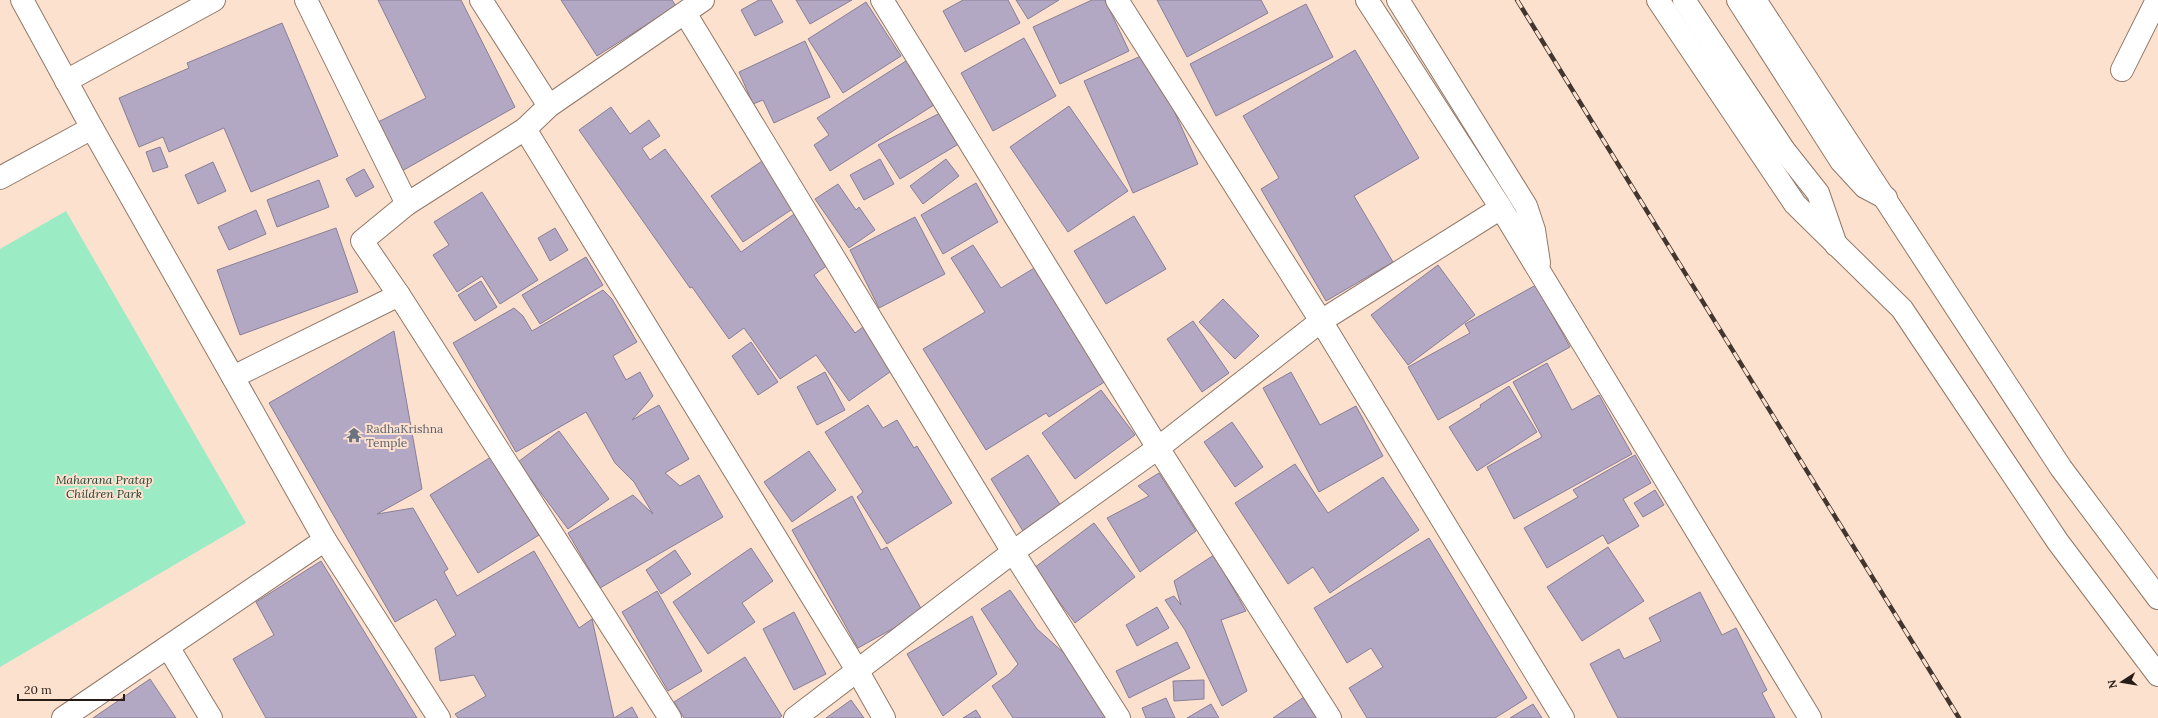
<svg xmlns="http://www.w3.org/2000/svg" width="2158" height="718" font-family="Lora,serif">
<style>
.green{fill:#9bebc5}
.building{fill:#b2a8c3;stroke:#887e97}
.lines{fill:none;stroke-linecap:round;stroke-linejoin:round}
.minor-casing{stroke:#917868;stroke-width:24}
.major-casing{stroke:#917868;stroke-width:24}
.minor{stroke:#fff;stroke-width:22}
.major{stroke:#fff;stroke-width:22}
.rail-casing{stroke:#42362e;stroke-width:4.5}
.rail{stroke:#fde1cf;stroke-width:3;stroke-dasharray:9;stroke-linecap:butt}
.labels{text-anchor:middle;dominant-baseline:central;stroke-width:4;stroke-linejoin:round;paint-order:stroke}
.worship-label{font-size:12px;fill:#5b616d;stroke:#fde1cf;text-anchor:start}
.park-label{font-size:12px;font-style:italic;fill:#1d4232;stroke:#fde1cf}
</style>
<rect width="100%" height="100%" fill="#fde1cf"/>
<polygon class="green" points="66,211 246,523 0,667 0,249"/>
<g class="building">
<polygon points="378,0 461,0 515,107 402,171 378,122 426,98"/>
<polygon points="561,0 672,0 676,6 597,56"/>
<polygon points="759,0 771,0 783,22 755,36 741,10"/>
<polygon points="796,0 852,0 810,24"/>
<polygon points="963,0 1008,0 1020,23 965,52 943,11"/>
<polygon points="1016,0 1059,0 1028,19"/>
<polygon points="1092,0 1105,0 1129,51 1060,84 1033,27"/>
<polygon points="1157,0 1261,0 1268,13 1187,57"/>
<polygon points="866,2 901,56 843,93 808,39"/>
<polygon points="1306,4 1333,57 1216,116 1190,64"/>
<polygon points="282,23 338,156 251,192 224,128 169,152 163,137 139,147 119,98 189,68 187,63"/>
<polygon points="1024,38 1056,96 993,131 961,73"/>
<polygon points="805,41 830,97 774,123 763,100 753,104 739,72"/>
<polygon points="1355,50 1419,158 1354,196 1393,262 1326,301 1261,189 1279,178 1243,116"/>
<polygon points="1148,53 1198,164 1133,193 1084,81"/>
<polygon points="909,59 937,103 830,171 814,145 829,135 817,118"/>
<polygon points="1069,106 1128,191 1068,232 1010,147"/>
<polygon points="611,107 630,134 649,120 660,136 642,148 650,160 665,149 741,252 797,212 832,262 814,275 855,333 867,324 897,367 849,401 816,355 780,379 744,328 729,339 692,287 690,288 579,130"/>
<polygon points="940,113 962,142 900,179 878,145"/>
<polygon points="160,147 168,167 153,172 146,152"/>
<polygon points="765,159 797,206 743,242 711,196"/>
<polygon points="880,159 894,184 864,200 850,175"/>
<polygon points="946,159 959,176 923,204 910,186"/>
<polygon points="213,162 226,191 198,204 185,175"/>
<polygon points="364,169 374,187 356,197 346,179"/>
<polygon points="319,180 329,207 277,227 267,200"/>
<polygon points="976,183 998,222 943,254 921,215"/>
<polygon points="838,184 856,210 859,207 875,230 849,248 815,199"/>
<polygon points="482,192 538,280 500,304 482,276 457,292 433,255 449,245 434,222"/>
<polygon points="256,210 266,234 229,250 218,227"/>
<polygon points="1134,216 1166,269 1106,304 1074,251"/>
<polygon points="915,217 945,274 879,308 850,250"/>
<polygon points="336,228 358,292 240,335 217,270"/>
<polygon points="555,228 568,250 550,261 538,238"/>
<polygon points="973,245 1001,288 1036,267 1106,381 1049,417 1046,413 986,450 923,349 985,312 951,258"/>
<polygon points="586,257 603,285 540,324 522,295"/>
<polygon points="1438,265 1475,315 1408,365 1371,315"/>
<polygon points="481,281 497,307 475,321 458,295"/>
<polygon points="1536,285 1570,347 1438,420 1408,367 1470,333 1465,324"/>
<polygon points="603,290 612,299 637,342 613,356 626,380 640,372 653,396 632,420 659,405 689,459 665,473 680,486 699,475 723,517 600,588 568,533 633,495 653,514 634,482 615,463 586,412 516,452 453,343 514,308 523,316 532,331"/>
<polygon points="1223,299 1259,336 1235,359 1199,322"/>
<polygon points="1193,321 1229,373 1202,392 1167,339"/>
<polygon points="394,331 422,489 377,514 413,508 448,569 444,572 457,596 534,551 579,628 592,619 614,718 458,718 455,714 486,696 474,675 440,681 435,648 456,635 436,599 395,622 269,403"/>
<polygon points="751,342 778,382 758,395 732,356"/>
<polygon points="1547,363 1572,410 1599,395 1632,454 1514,519 1487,467 1542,437 1513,382"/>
<polygon points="825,372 845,410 817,425 797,387"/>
<polygon points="1291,372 1320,425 1356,406 1383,456 1319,492 1263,388"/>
<polygon points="1509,386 1537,432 1477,471 1449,427 1481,407 1480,405"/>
<polygon points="1101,390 1135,435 1075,479 1042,433"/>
<polygon points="868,405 883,428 897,420 914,448 917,446 952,503 887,544 857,497 863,492 825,432"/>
<polygon points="1232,422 1263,467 1235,487 1204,442"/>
<polygon points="559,431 609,499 568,529 518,462"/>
<polygon points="809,451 836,490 792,522 764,482"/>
<polygon points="1028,455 1061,506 1023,531 991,479"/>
<polygon points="1635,455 1651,483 1623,499 1639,526 1608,544 1603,535 1547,568 1524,528 1578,497 1573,490"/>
<polygon points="491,457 539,535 478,573 430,495"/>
<polygon points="1295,464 1328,513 1383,477 1419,530 1330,593 1313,567 1288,584 1235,503"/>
<polygon points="1159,473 1196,531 1140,572 1107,518 1149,496 1138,486"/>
<polygon points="1655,490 1664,505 1643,517 1634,503"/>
<polygon points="852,496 881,550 887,547 923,612 858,648 792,530"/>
<polygon points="1094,523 1135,577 1075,623 1034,568"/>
<polygon points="1429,538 1527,698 1495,718 1367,718 1349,688 1383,667 1371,648 1347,663 1314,608"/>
<polygon points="1608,547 1644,601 1582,641 1547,587"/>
<polygon points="751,548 773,581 742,603 755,622 708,654 673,602"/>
<polygon points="675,550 691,574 661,594 646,570"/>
<polygon points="1214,555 1246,611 1221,620 1247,691 1222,706 1185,630 1165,600 1174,596 1181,605 1174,581"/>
<polygon points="321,561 417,718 266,718 233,659 274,635 256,602"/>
<polygon points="1010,590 1037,629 1082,669 1113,718 1013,718 992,686 1009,674 1018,664 981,609"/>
<polygon points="657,591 702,671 668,691 622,612"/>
<polygon points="1700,592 1722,635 1736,628 1767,690 1762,693 1775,718 1618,718 1590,664 1619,649 1624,659 1661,641 1649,618"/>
<polygon points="1157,607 1169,628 1137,646 1126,625"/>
<polygon points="794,612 826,674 794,690 763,629"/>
<polygon points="972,616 997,674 943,716 907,654"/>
<polygon points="1177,642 1190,668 1129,698 1116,671"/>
<polygon points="745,657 782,716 779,718 684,718 674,702"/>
<polygon points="150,679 176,718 93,718"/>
<polygon points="1204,680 1204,699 1174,701 1173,681"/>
<polygon points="1304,697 1318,718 1273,718"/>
<polygon points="1166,698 1175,718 1146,718 1142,708"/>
<polygon points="851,700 864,718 826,718"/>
<polygon points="1211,704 1219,718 1187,718"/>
<polygon points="1533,704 1542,718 1510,718"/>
<polygon points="632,707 638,718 614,718"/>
<polygon points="976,710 981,718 963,718"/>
</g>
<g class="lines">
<defs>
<g id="minor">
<polyline points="306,0 407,204 525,129 549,106 703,0"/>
<polyline points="481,0 549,106"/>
<polyline points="882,0 1158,448 1330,718"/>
<polyline points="1117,0 1321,321 1563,718"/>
<polyline points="1367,0 1501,208 1810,718"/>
<polyline points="1398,0 1526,206 1534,230 1539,263"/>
<polyline points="1684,0 1784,150 1818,193 1836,245"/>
<polyline points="1738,0 1841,161 1865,187 1886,198"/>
<polyline points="685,13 1013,552 1119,718"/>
<polyline points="2122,70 2157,0"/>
<polyline points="66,81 214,0"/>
<polyline points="92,128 325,540 439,718"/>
<polyline points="525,129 857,670 884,718"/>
<polyline points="0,178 92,128 22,0"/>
<polyline points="407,204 362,241 399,295 670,718"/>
<polyline points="233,377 399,295"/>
<polyline points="168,647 211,718"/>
<polyline points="63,718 325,540"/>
<polyline points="795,718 1013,552 1158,448 1321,321 1501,208"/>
</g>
<g id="major">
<polyline points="1658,0 1795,204 1902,309 2058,542 2158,675"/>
<polyline points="1755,0 2061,468 2158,598"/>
</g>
</defs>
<use href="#minor" class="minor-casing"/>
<use href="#major" class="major-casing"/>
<use href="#minor" class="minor"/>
<use href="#major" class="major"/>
<defs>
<polyline id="rail" points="1517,0 1959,718"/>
</defs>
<use href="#rail" class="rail-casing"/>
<use href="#rail" class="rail"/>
</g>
<defs>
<symbol id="temple-bare" viewBox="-9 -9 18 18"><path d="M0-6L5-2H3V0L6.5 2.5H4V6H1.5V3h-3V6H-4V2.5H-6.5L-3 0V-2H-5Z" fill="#6b7280" stroke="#fde1cf" stroke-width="2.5" paint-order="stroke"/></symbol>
</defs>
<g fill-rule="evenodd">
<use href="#temple-bare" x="343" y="424" width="22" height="22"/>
</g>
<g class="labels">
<g class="worship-label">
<text x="366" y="428">RadhaKrishna<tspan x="366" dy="14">Temple</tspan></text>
</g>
<g class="park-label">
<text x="104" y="479">Maharana Pratap<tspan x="104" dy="14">Children Park</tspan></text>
</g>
</g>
<g transform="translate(2122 682) rotate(258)" stroke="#fde1cf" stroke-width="3" paint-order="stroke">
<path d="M0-3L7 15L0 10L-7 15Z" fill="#271d16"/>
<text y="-6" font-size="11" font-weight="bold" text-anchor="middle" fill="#271d16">N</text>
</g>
<path d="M18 694v6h106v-6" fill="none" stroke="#271d16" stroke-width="2"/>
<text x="24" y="694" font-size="12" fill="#271d16" stroke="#fde1cf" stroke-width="3" paint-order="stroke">20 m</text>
</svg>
